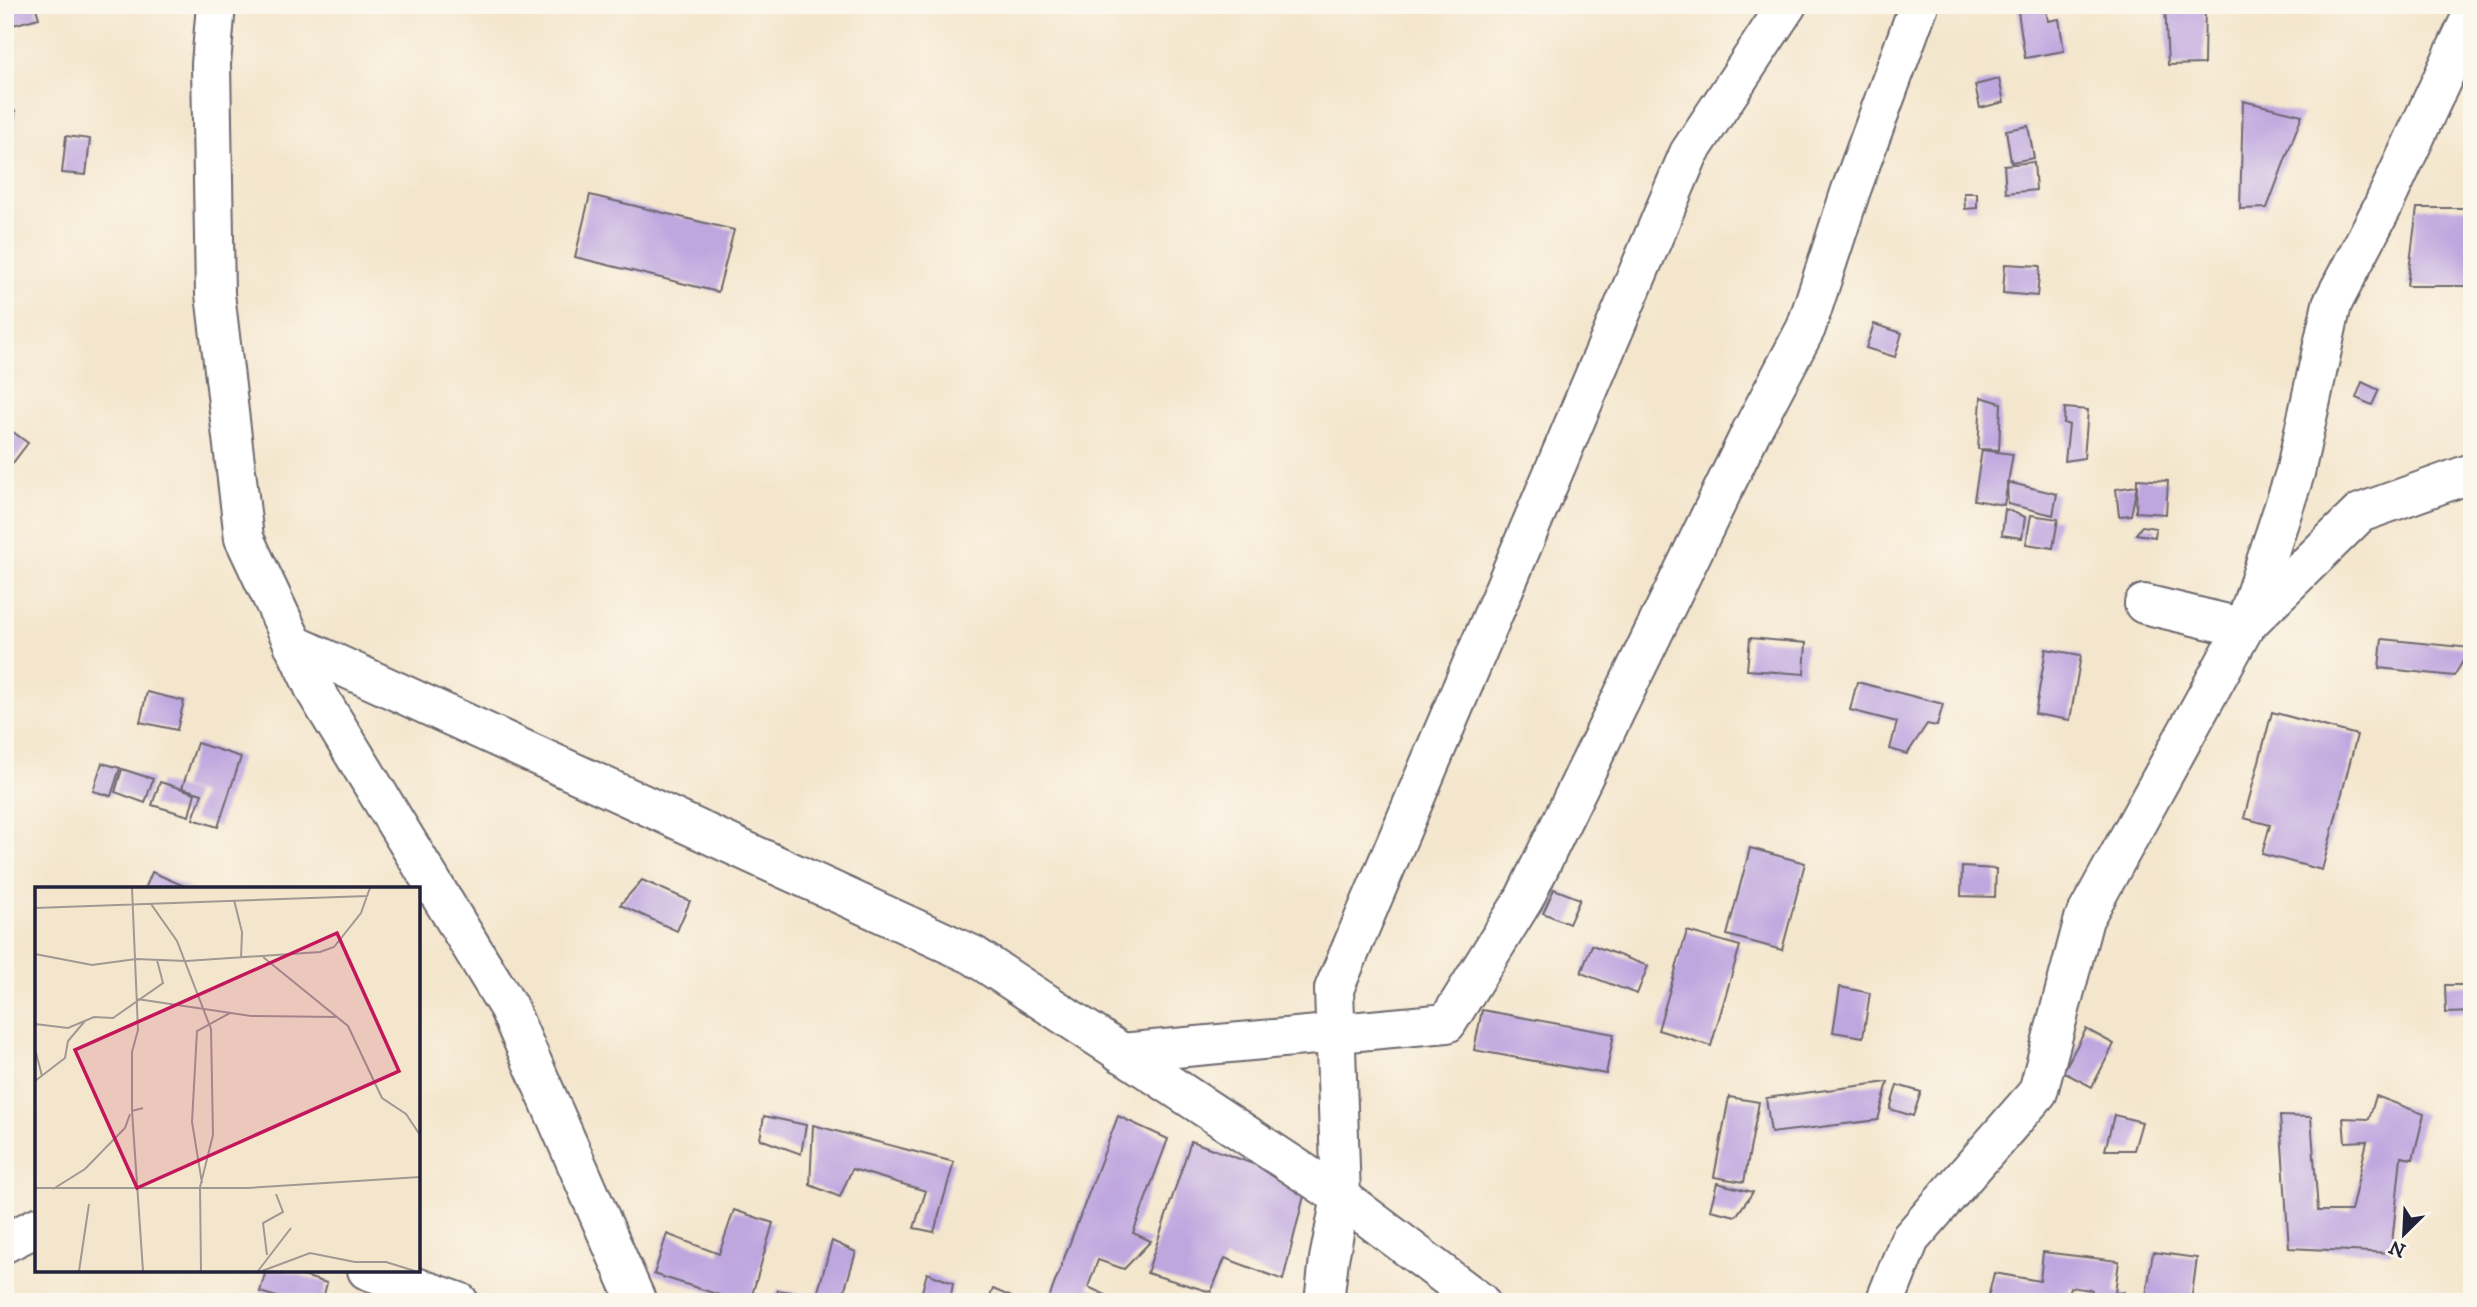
<svg xmlns="http://www.w3.org/2000/svg" width="2477" height="1307" font-family="'IM FELL DW Pica',serif">
<style>
.building{fill:#bea6df}
.lines{fill:none;stroke-linecap:round;stroke-linejoin:round}
.minor-casing{stroke:#6c676e;stroke-width:42}
.minor{stroke:#fff;stroke-width:38}
.inset-road{fill:none;stroke:#a09893;stroke-width:2}
.view{fill:#c2185b;fill-opacity:0.15;stroke:#c2185b;stroke-width:3.5}
.inset-edge{fill:none;stroke:#22223b;stroke-width:3.5}
</style>
<rect width="100%" height="100%" fill="#fbf7ec"/>
<filter id="ink" filterUnits="userSpaceOnUse"><feTurbulence type="fractalNoise" baseFrequency=".0143" numOctaves="2"/><feDisplacementMap in="SourceGraphic" scale="14" xChannelSelector="R" yChannelSelector="G"/><feConvolveMatrix kernelMatrix="1 2 1 2 8 2 1 2 1" color-interpolation-filters="sRGB"/></filter>
<filter id="wash" filterUnits="userSpaceOnUse"><feTurbulence type="fractalNoise" baseFrequency=".00686" numOctaves="4" result="noise"/><feDisplacementMap in="SourceGraphic" scale="28" xChannelSelector="R" yChannelSelector="G"/><feGaussianBlur stdDeviation="1.57" result="paint"/><feColorMatrix in="noise" values="0 0 0 0 0 0 0 0 0 0 0 0 0 0 0 0 0 1.4 0 .05"/><feComposite in="paint" operator="in"/></filter>
<g filter="url(#wash)">
<rect width="100%" height="100%" fill="#f4e6cd"/>
<g id="blocks">
<g class="building">
<polygon points="5,5 35,5 39,18 5,27"/>
<polygon points="2017,5 2045,5 2048,21 2059,19 2064,51 2025,58"/>
<polygon points="2165,5 2205,5 2204,64 2168,65"/>
<polygon points="1999,79 2004,102 1980,108 1975,85"/>
<polygon points="2243,101 2302,115 2267,208 2240,209"/>
<polygon points="5,110 15,111 12,138 5,137"/>
<polygon points="2028,126 2034,158 2011,162 2006,130"/>
<polygon points="66,136 90,139 86,175 62,173"/>
<polygon points="2034,162 2036,190 2006,193 2004,165"/>
<polygon points="1964,193 1977,193 1977,208 1965,209"/>
<polygon points="590,195 734,230 718,292 575,257"/>
<polygon points="2417,208 2472,208 2472,286 2407,286"/>
<polygon points="2005,264 2040,266 2037,296 2003,293"/>
<polygon points="1874,324 1902,333 1895,357 1866,348"/>
<polygon points="2362,382 2379,390 2372,405 2356,398"/>
<polygon points="1981,397 2001,403 1999,450 1978,449"/>
<polygon points="2065,408 2088,410 2084,458 2065,461 2069,425 2064,423"/>
<polygon points="9,429 28,443 12,464 5,459 5,434"/>
<polygon points="1982,450 2013,454 2004,505 1974,500"/>
<polygon points="2137,479 2168,481 2166,514 2136,512"/>
<polygon points="2007,482 2057,494 2053,515 2008,504"/>
<polygon points="2137,486 2131,515 2119,516 2116,489"/>
<polygon points="2005,509 2025,517 2022,538 2002,535"/>
<polygon points="2031,515 2058,519 2053,548 2026,544"/>
<polygon points="2142,526 2156,528 2155,537 2136,534"/>
<polygon points="1750,638 1806,643 1804,674 1747,670"/>
<polygon points="2382,639 2471,648 2454,676 2379,668"/>
<polygon points="2046,649 2081,655 2070,720 2035,714"/>
<polygon points="1857,682 1943,704 1937,726 1927,724 1907,754 1890,749 1897,722 1850,710"/>
<polygon points="147,692 184,701 177,730 140,722"/>
<polygon points="2272,712 2357,735 2322,870 2262,854 2270,825 2244,818"/>
<polygon points="197,743 241,757 218,827 193,819 202,794 182,788"/>
<polygon points="102,763 120,768 111,796 93,791"/>
<polygon points="122,769 153,779 145,803 115,792"/>
<polygon points="160,782 195,793 189,816 152,805"/>
<polygon points="1750,848 1805,863 1782,950 1727,935"/>
<polygon points="1962,867 1996,869 1995,897 1961,896"/>
<polygon points="152,872 191,889 145,889"/>
<polygon points="642,880 690,901 677,931 620,905"/>
<polygon points="1554,889 1580,899 1569,924 1543,913"/>
<polygon points="1687,931 1740,946 1711,1046 1658,1030"/>
<polygon points="1592,945 1648,966 1637,994 1581,973"/>
<polygon points="2445,985 2472,985 2472,1012 2446,1013"/>
<polygon points="1840,987 1870,993 1863,1037 1833,1032"/>
<polygon points="1482,1010 1614,1034 1606,1074 1474,1050"/>
<polygon points="2086,1029 2114,1044 2092,1087 2063,1072"/>
<polygon points="1888,1082 1878,1120 1771,1133 1766,1098"/>
<polygon points="1897,1085 1921,1092 1913,1116 1890,1109"/>
<polygon points="2376,1096 2424,1114 2413,1159 2401,1157 2391,1253 2289,1248 2280,1116 2311,1117 2318,1211 2351,1211 2367,1141 2345,1142 2343,1118 2369,1119"/>
<polygon points="1729,1097 1759,1102 1744,1182 1714,1177"/>
<polygon points="2114,1115 2142,1122 2134,1150 2105,1150"/>
<polygon points="764,1116 806,1125 801,1154 760,1139"/>
<polygon points="1118,1116 1168,1139 1133,1233 1151,1241 1124,1269 1098,1260 1088,1287 1106,1295 1103,1302 1058,1302 1049,1298"/>
<polygon points="813,1125 954,1162 934,1232 914,1228 926,1191 852,1169 840,1197 810,1185"/>
<polygon points="1191,1141 1307,1184 1283,1280 1225,1258 1211,1292 1147,1273"/>
<polygon points="1717,1183 1753,1192 1736,1216 1710,1210"/>
<polygon points="734,1210 773,1223 750,1302 741,1302 654,1274 667,1234 719,1254"/>
<polygon points="832,1241 856,1252 841,1302 815,1302"/>
<polygon points="2043,1252 2119,1261 2115,1293 2124,1292 2123,1302 2091,1302 2092,1290 2070,1287 2065,1302 1987,1302 1994,1273 2040,1281"/>
<polygon points="2153,1252 2197,1258 2191,1302 2166,1302 2166,1299 2146,1296"/>
<polygon points="266,1270 283,1270 327,1283 322,1302 294,1302 260,1292"/>
<polygon points="927,1273 953,1283 950,1302 919,1302"/>
<polygon points="993,1289 1023,1302 988,1302"/>
<polygon points="778,1290 802,1294 800,1302 773,1302"/>
</g>
</g>
</g>
<g filter="url(#ink)">
<use href="#blocks" fill-opacity="0" stroke="#6c676e" stroke-width="2"/>
<g class="lines">
<defs>
<g id="minor">
<polyline points="216,5 211,64 215,294 244,538 316,692 508,1007 637,1302"/>
<polyline points="2250,621 2360,513 2472,473"/>
<polyline points="2244,628 2295,473 2332,304 2383,206 2472,15"/>
<polyline points="293,644 973,955 1341,1197 1480,1302"/>
<polyline points="1121,1053 1447,1023 1524,899 1751,432 1806,328 1851,190 1919,5"/>
<polyline points="5,1243 37,1227"/>
<polyline points="367,1270 459,1302"/>
<polyline points="1324,1302 1329,1259 1341,1197 1334,989 1689,153 1787,5"/>
<polyline points="1885,1302 1910,1239 2038,1092 2084,919 2244,628 2144,604"/>
</g>
</defs>
<use href="#minor" class="minor-casing"/>
<use href="#minor" class="minor"/>
</g>
</g>
<g transform="translate(35 887)">
<rect width="385" height="385" fill="#f4e6cd"/>
<path class="inset-road" d="M97 1 103 143 97 165V224L108 221M199 13 207 45 206 71M116 17 142 54 176 142 178 248 165 300 166 384M0 21 332 9 335 1M0 67 57 78 101 72 151 74 285 65 299 60 326 26 332 9M228 70 313 139 347 211 371 227 385 248M102 112 216 129 303 130M0 137 33 141 59 130 78 131 128 96 122 73M0 162 7 189M0 194 30 171 33 154 50 134M97 224 108 384M167 296 157 235 162 144 195 126M0 301H213L385 290M18 302 50 282 90 241 95 227M232 368 228 336 248 325 241 307M44 384 54 317M223 384 256 341M227 384 275 366 320 375H351L380 384"/>
<path class="view" d="M302 46 364 184 102 301 40 163Z"/>
<rect width="385" height="385" class="inset-edge"/>
</g>
<rect width="2477" height="1307" fill="none" stroke="#fbf7ec" stroke-width="28"/>
<g transform="translate(2404 1234) rotate(204)" stroke="#fbf7ec" stroke-width="5" paint-order="stroke">
<path d="M0-5L12 26L0 18L-12 26Z" fill="#22223b"/>
<text y="-10" font-size="19" font-weight="bold" text-anchor="middle" fill="#22223b">N</text>
</g>
</svg>
